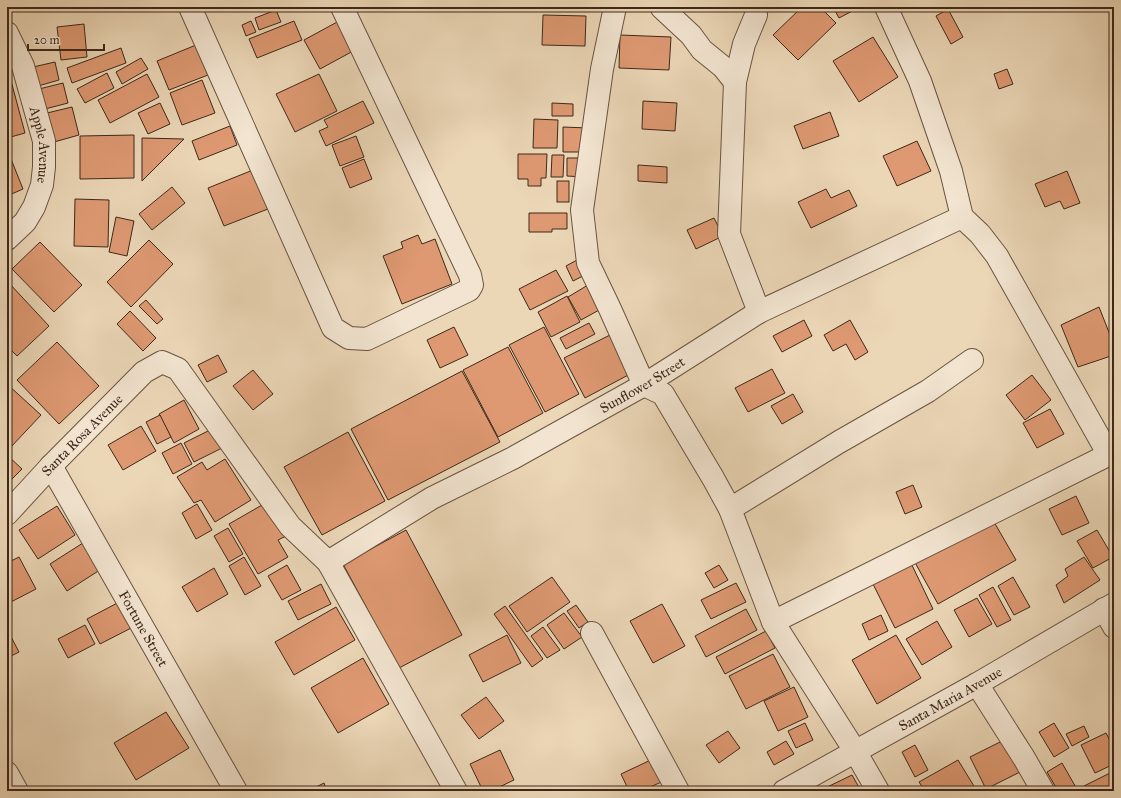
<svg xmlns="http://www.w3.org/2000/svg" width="1121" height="798" font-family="'IM FELL Great Primer',serif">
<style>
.building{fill:#de9972;stroke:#3e291a}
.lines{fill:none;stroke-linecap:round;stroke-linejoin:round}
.minor-casing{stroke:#695441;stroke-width:24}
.minor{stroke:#f2e4d0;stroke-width:22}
.labels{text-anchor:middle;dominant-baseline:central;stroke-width:3;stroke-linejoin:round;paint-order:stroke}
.street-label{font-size:14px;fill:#3e291a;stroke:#f2e4d0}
</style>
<rect width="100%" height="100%" fill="#ebd6b6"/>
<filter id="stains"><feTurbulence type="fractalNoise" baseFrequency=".005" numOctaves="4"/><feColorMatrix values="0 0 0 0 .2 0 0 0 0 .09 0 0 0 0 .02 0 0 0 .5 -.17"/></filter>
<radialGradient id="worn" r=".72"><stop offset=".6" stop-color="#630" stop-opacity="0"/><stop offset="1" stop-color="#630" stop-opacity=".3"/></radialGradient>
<g class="building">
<polygon points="802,7 820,7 836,23 798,60 773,35"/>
<polygon points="833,7 860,7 839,18"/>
<polygon points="948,9 963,37 951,44 936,16"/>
<polygon points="276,10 281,22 259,30 255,18"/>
<polygon points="543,15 586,16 585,46 542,45"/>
<polygon points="251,21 256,32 246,36 242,25"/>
<polygon points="294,21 302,40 257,58 249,39"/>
<polygon points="339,21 355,50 320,69 304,40"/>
<polygon points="84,24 87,57 61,60 57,27"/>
<polygon points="620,35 671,37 669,70 619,68"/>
<polygon points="873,37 898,77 859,102 833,61"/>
<polygon points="196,45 208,75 169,90 157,61"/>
<polygon points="121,48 126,63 72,83 67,68"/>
<polygon points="141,58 148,69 122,84 116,72"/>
<polygon points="55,62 59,80 38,86 33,67"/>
<polygon points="1007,69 1013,84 999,89 994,74"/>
<polygon points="107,73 114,88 85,103 77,89"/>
<polygon points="147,74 159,97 110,123 98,100"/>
<polygon points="319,74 337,111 295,132 276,94"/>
<polygon points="10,77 25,133 7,138 7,78"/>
<polygon points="202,80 215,113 182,125 170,93"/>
<polygon points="63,83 68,103 45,109 39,89"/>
<polygon points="363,101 374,123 326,146 319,131 328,127 324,120"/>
<polygon points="643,101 677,103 675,131 642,129"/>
<polygon points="160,103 170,124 148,134 138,113"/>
<polygon points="552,103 573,104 573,116 552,116"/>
<polygon points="72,107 79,135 54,142 47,113"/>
<polygon points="830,112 839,136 803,149 794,126"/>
<polygon points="534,119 558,120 557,148 533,148"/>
<polygon points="230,126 237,145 199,160 192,141"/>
<polygon points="563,127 588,128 587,152 563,152"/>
<polygon points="134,135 134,178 80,179 80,136"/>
<polygon points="356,136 364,157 340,166 332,145"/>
<polygon points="142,138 184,139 142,181"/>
<polygon points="917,141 931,171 897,186 883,156"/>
<polygon points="9,154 23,189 7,196 7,155"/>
<polygon points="518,154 547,154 546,178 541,178 541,186 528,186 528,179 518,179"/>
<polygon points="552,155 564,155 563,177 551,177"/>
<polygon points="567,158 584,158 584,177 567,176"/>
<polygon points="364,159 372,179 350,188 342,168"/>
<polygon points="638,165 667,167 667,183 638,181"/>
<polygon points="253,170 268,209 224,226 208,188"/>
<polygon points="1067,171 1080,203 1064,209 1060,201 1045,207 1035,184"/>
<rect x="557" y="181" width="12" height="21"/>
<polygon points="172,187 185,203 152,230 139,214"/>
<polygon points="826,189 831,198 849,190 857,206 811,228 798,202"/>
<polygon points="75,199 109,200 108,247 74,246"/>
<polygon points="529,213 567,213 567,229 552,229 552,232 529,232"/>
<polygon points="116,217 134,221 127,256 109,252"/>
<polygon points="714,218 723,236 696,249 687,230"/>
<polygon points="418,235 422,244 435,239 452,284 402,304 383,256 403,248 401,242"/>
<polygon points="149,240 173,264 131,307 107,282"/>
<polygon points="40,242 82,285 54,312 12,269"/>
<polygon points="577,260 585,275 573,281 566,266"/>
<polygon points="556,270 568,291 530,310 519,289"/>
<polygon points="9,283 49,326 17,356 7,346 7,285"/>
<polygon points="588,285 601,309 581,320 568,297"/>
<polygon points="567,296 580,322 551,337 538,312"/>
<polygon points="146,300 163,319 157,324 139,306"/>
<polygon points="1099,307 1114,345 1114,355 1078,367 1061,325"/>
<polygon points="130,311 156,338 143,351 117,324"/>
<polygon points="804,320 812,336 782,352 773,336"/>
<polygon points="850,320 868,352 855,360 846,344 833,351 824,335"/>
<polygon points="589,323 595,334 566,349 560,338"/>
<polygon points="454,327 468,355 440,368 427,340"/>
<polygon points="544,327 579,394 545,412 509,345"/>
<polygon points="612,334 632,373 585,398 564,358"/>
<polygon points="57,342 99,386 59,424 17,380"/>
<polygon points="508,347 543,413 498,437 463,370"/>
<polygon points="218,355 227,372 207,382 198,365"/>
<polygon points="772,369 785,393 748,412 735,388"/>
<polygon points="253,370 273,394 253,410 233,386"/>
<polygon points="462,371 500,442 388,500 351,429"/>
<polygon points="1032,375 1051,400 1025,420 1006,395"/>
<polygon points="7,384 41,415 10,448 7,445"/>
<polygon points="793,394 803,412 782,424 771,406"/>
<polygon points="184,400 199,429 174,443 159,414"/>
<polygon points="1050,409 1064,434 1037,448 1023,423"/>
<polygon points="160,415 171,437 157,444 146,422"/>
<polygon points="141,426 156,451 123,470 108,445"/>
<polygon points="212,429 222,448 194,462 184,443"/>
<polygon points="348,432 385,501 322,535 284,467"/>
<polygon points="181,443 192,464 173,474 162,453"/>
<polygon points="7,455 22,469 7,484"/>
<polygon points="225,459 251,500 215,522 201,500 194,503 177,477 202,462 207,470"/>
<polygon points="913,485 922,507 905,514 896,492"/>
<polygon points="1076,496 1089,523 1062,535 1049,509"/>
<polygon points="269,501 288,535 278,540 288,557 258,574 229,524"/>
<polygon points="197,504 212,530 196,539 182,513"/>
<polygon points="57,506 75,535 38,559 19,530"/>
<polygon points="990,515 1016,560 938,604 913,559"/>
<polygon points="228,528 243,554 229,562 214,536"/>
<polygon points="406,530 462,635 399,668 343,564"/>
<polygon points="1097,530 1113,557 1093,568 1077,541"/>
<polygon points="86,541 103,568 67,591 50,564"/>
<polygon points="19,557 36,589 7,604 7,563"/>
<polygon points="244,557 261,586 245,595 229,566"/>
<polygon points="1084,557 1100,580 1064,603 1056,585 1068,576 1065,569"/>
<polygon points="910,561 933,609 895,628 871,580"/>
<polygon points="287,565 301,590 282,600 268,576"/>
<polygon points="719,565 728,580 714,588 705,573"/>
<polygon points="214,568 228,594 197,612 182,587"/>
<polygon points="552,577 570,602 527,632 509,606"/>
<polygon points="1013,577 1030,607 1014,615 998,586"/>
<polygon points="736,583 746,602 711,619 701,600"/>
<polygon points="321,584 331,604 298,620 288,601"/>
<polygon points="993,587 1011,620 997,627 979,595"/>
<polygon points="977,598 992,624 969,637 954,610"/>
<polygon points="123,600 137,625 100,644 87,619"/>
<polygon points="662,604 685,646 653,663 630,621"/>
<polygon points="576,605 588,622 579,628 567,611"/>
<polygon points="505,606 543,659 532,667 494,614"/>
<polygon points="336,607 355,640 294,675 275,642"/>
<polygon points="746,609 757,630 706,657 695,636"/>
<polygon points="564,613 582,637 564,649 547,625"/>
<polygon points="881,615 888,631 869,640 862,624"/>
<polygon points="937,621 952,647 922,665 906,639"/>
<polygon points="85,625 95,644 68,658 58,639"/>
<polygon points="543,627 560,650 547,658 531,636"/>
<polygon points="7,629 19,652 7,658"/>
<polygon points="766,631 775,648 725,674 716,657"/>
<polygon points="507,635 521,663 483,682 469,655"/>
<polygon points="896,635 921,678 877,704 852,660"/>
<polygon points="773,654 790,687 746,709 729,676"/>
<polygon points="363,658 389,704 338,733 311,688"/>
<polygon points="794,687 808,717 778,731 764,701"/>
<polygon points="486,697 504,721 479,739 461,715"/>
<polygon points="166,712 189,748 136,780 114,743"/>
<polygon points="805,723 813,740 796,748 788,731"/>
<polygon points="1054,723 1069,748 1054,757 1039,732"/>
<polygon points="1084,726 1089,737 1072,746 1066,734"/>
<polygon points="728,731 740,748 719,763 706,745"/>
<polygon points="1106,733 1114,748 1114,764 1095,773 1081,745"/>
<polygon points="1004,740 1020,772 986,789 970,757"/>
<polygon points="786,741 794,754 774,765 767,752"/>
<polygon points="915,745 928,770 915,777 902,752"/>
<polygon points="500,750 514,780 491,791 483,791 470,764"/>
<polygon points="655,758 666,780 641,791 629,791 621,774"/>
<polygon points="958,760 977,791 925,791 919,782"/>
<polygon points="1062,763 1078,791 1058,791 1047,772"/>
<polygon points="1114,771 1114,791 1086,791 1084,786"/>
<polygon points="852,775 861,791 819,791"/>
<polygon points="324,783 327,791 308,791"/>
</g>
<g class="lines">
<defs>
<g id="minor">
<polyline points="190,7 333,328 349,338 367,339 469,290 472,285 470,275 342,7"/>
<polyline points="615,7 602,69 582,210 588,263 610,309 644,385 663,394 713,478 730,509 773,622 855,751 878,791"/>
<polyline points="886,7 920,81 951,171 962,217 980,234 997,256 1109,455"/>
<polyline points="662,8 691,35 702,50 723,67 735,82"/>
<polyline points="756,15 744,44 735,82 729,234 759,312"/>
<path id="s1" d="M7 33 23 66 44 141V167L42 185 34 207 25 222 7 239"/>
<path id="s2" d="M51 466 236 791"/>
<polyline points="730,509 839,442 928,391 972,360"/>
<path id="s3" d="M7 514 51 466 144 372 162 362 178 369 290 526 328 562 456 791"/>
<path id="s4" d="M328 562 432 498 513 458 644 385 759 312 962 217"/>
<polyline points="1104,609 1114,627"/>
<polyline points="773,622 1114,452"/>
<polyline points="592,633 678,791"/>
<polyline points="977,684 1024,758 1043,791"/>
<polyline points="7,773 17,791"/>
<path id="s5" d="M784 791 977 684 1114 604"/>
</g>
</defs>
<use href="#minor" class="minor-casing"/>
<use href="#minor" class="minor"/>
</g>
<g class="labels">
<g class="street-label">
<text stroke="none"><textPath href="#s1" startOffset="118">Apple Avenue</textPath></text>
<text stroke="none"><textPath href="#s4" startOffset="361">Sunflower Street</textPath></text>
<text stroke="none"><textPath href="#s3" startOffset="109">Santa Rosa Avenue</textPath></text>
<text stroke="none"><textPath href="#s2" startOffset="187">Fortune Street</textPath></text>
<text stroke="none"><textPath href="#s5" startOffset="190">Santa Maria Avenue</textPath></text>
</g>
</g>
<rect width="1121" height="798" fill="none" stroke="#ebd6b6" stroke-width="24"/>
<rect x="8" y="8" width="1105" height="782" fill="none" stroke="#3e291a" stroke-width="2"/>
<rect x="12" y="12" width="1097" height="774" fill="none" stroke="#3e291a"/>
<path d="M28 44v6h76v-6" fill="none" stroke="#3e291a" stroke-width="2"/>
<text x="34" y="44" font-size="12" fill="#3e291a" stroke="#f2e4d0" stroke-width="3" paint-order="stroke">20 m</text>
<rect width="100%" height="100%" filter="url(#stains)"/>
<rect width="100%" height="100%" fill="url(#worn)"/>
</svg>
